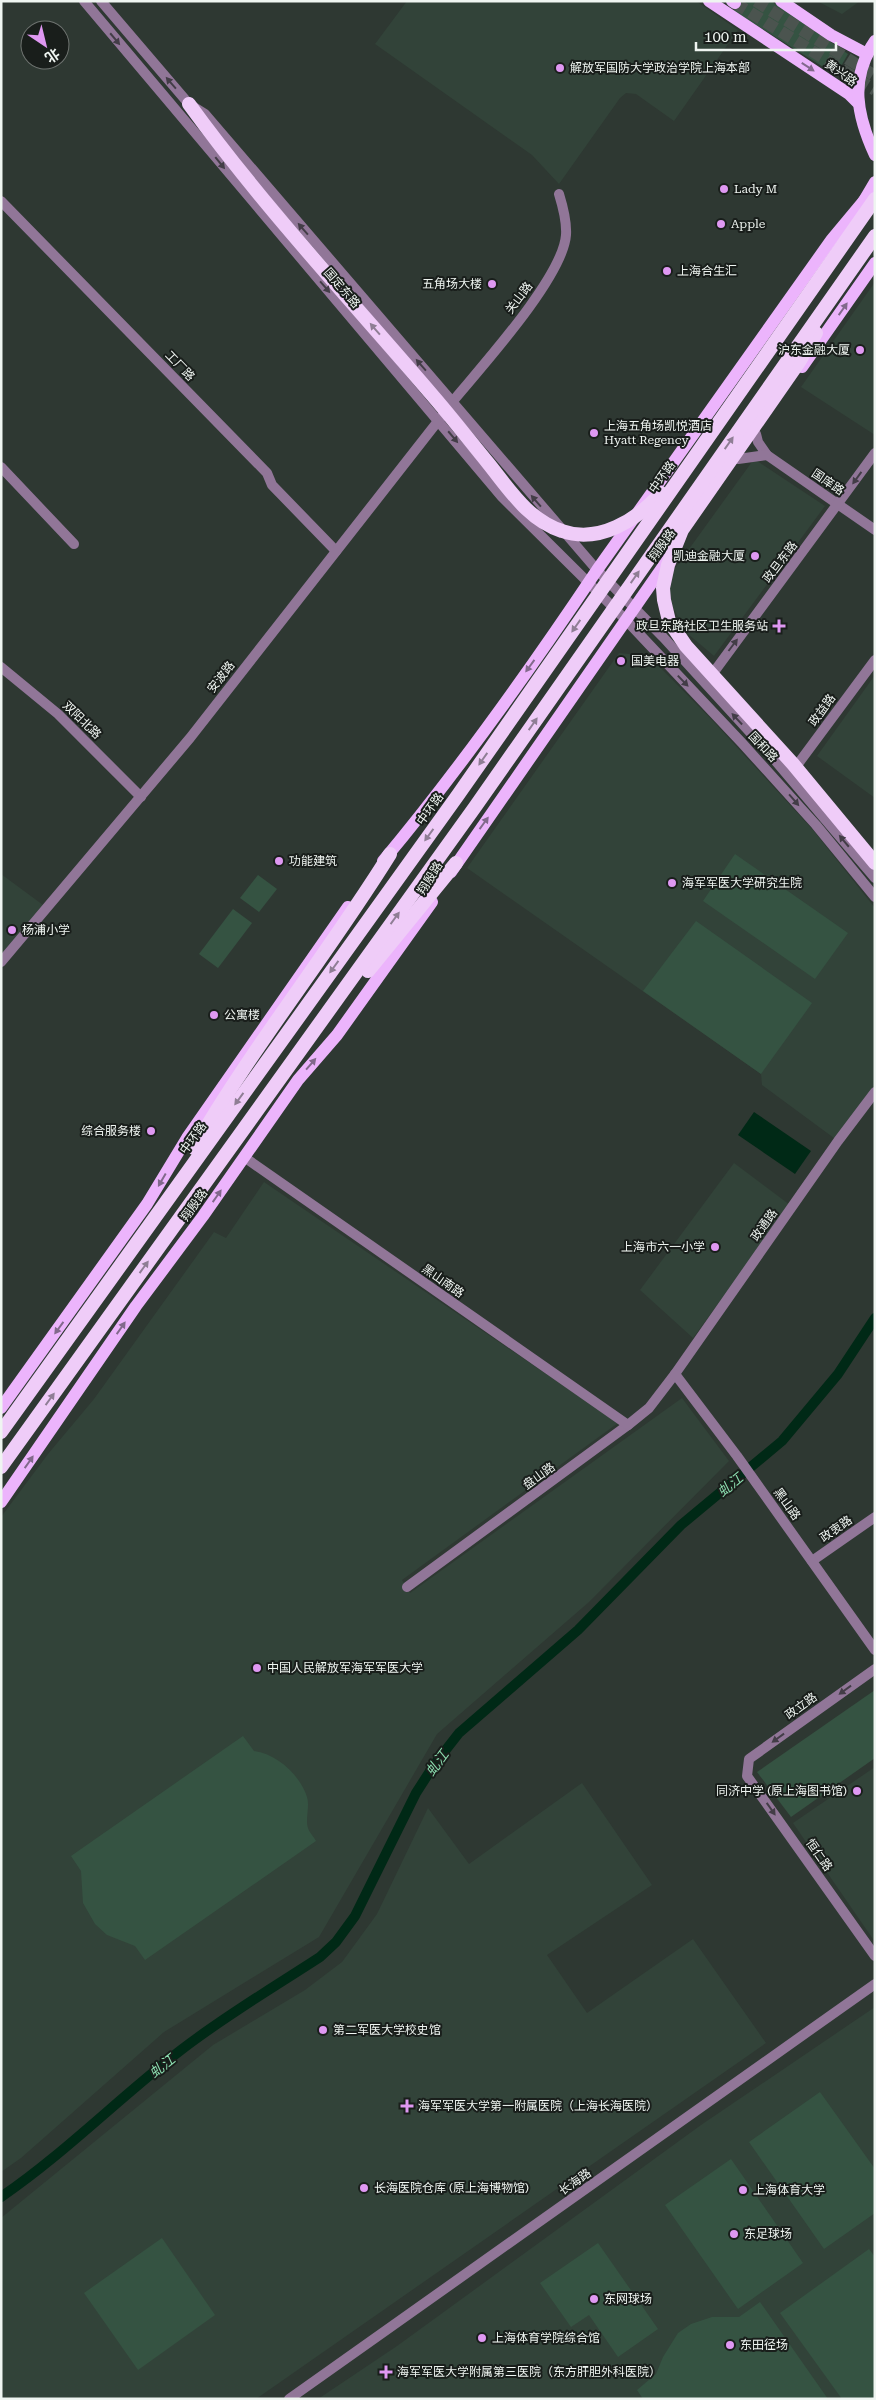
<svg xmlns="http://www.w3.org/2000/svg" width="876" height="2400" font-family="'Roboto Serif','Noto Sans SC',serif">
<style>
.built{fill:#324339}
.green{fill:#355342}
.water{fill:#002916}
.lines{fill:none;stroke-linecap:round;stroke-linejoin:round}
.canal{stroke:#002916;stroke-width:10}
.primary-tunnel{stroke:#4b544f;stroke-width:12;stroke-dasharray:12 6;stroke-linecap:butt}
.minor{stroke:#917698;stroke-width:10}
.tertiary{stroke:#917698;stroke-width:10}
.primary{stroke:#ecb4fc;stroke-width:12}
.trunk{stroke:#efccf8;stroke-width:14}
.oneway{fill:#433d47}
.oneway2{fill:#82698c}
.oneway3{fill:#8f7e95}
.poi-dot{fill:#df98f2;stroke:#191e1b;stroke-width:2}
.labels{text-anchor:middle;dominant-baseline:central;stroke-width:4;stroke-linejoin:round;paint-order:stroke}
.poi-label{font-size:12px;fill:#eff5f1;stroke:#191e1b;text-anchor:start}
.street-label{font-size:12px;fill:#eff5f1;stroke:#191e1b}
.water-label{font-size:14px;font-style:italic;fill:#8cdeb0;stroke:#191e1b}
</style>
<rect width="100%" height="100%" fill="#2e3832"/>
<g class="built">
<polygon points="407,1 696,1 738,30 674,121 636,94 626,93 620,98 559,184 532,155 375,44"/>
<polygon points="817,1 860,1 842,14"/>
<polygon points="875,282 875,435 801,387"/>
<polygon points="754,459 825,506 714,656 688,634 669,601 671,574"/>
<polygon points="619,653 649,656 713,721 813,830 875,908 875,1092 838,1141 762,1085 761,1074 467,868"/>
<polygon points="875,675 875,798 817,756"/>
<polygon points="1,874 43,905 1,955"/>
<polygon points="734,1163 790,1205 693,1338 640,1290"/>
<polygon points="264,1182 618,1423 402,1580 410,1593 682,1398 729,1461 589,1602 437,1734 319,1937 164,2032 21,2158 1,2172 1,1517 48,1454 94,1399 214,1232 226,1238"/>
<polygon points="875,1767 875,1942 793,1823"/>
<polygon points="582,1783 652,1885 547,1955 587,2013 693,1939 766,2043 256,2399 1,2399 1,2218 213,2045 305,1990 342,1962 377,1914 428,1808 469,1864"/>
<polygon points="875,2007 875,2399 318,2399 397,2346 701,2125"/>
</g>
<g class="green">
<polygon points="740,1 771,1 848,54 836,75 734,11"/>
<polygon points="735,854 848,933 815,979 703,901"/>
<polygon points="258,875 277,889 259,912 240,898"/>
<polygon points="233,909 252,923 218,968 199,954"/>
<polygon points="696,921 812,1003 761,1074 643,991"/>
<polygon points="875,1690 875,1758 791,1817 757,1772"/>
<path d="M243 1736 254 1751C277 1754 300 1775 307 1797 310 1807 305 1819 308 1828 309 1832 314 1837 316 1841L145 1960 135 1946 107 1935 95 1924 83 1903 81 1871 71 1856Z"/>
<polygon points="820,2092 875,2169 875,2213 824,2249 749,2142"/>
<polygon points="731,2159 803,2263 738,2309 665,2205"/>
<polygon points="162,2238 215,2315 138,2370 84,2293"/>
<polygon points="598,2243 658,2329 618,2357 589,2315 571,2327 540,2283"/>
<polygon points="869,2249 875,2257 875,2399 842,2399 780,2313"/>
<polygon points="760,2302 828,2399 643,2399 637,2390 656,2374 663,2357 678,2333 691,2324 712,2317 739,2317"/>
</g>
<polygon class="water" points="754,1112 811,1151 795,1174 738,1135"/>
<g class="lines">
<path class="canal" d="M1 2197C64 2154 120 2097 181 2050 225 2016 274 1987 320 1957L336 1942 355 1916 416 1793 434 1765 459 1733 578 1630 681 1525 782 1441 838 1374 875 1318"/>
<g class="primary-tunnel">
<polyline points="756,1 875,76"/>
<polyline points="735,3 875,90"/>
</g>
<g class="minor">
<polyline points="1,201 267,473 272,485 336,551"/>
<path d="M453 401C482 366 563 277 566 235 567 221 563 207 559 194"/>
<polyline points="756,434 758,442 767,455 875,530"/>
<polyline points="738,459 767,455"/>
<polyline points="1,467 74,544"/>
<polyline points="708,680 875,453"/>
<polyline points="792,772 875,660"/>
<polyline points="812,1561 875,1517"/>
<polyline points="407,1587 628,1425"/>
</g>
<g class="tertiary">
<polyline points="84,1 502,497 626,620 742,743 816,825 875,897"/>
<polyline points="101,1 189,104 205,114 597,570 663,637 768,752 875,878"/>
<polyline points="1,667 58,714 141,797"/>
<polyline points="1,962 190,738 442,416"/>
<polyline points="244,1157 628,1425 649,1408 675,1374 838,1141 875,1092"/>
<polyline points="675,1374 737,1456 875,1650"/>
<polyline points="875,1669 749,1759 747,1776 875,1956"/>
<polyline points="289,2399 875,1984"/>
</g>
<g class="primary">
<polyline points="709,1 849,94 857,102"/>
<polyline points="732,1 735,3"/>
<polyline points="781,1 831,35 867,54"/>
<path d="M875 41C849 79 857 116 875 155"/>
<polyline points="862,204 875,182"/>
<polyline points="802,367 875,263"/>
<path d="M383 861C460 769 530 670 597 570L832 239 867 197"/>
<polyline points="451,872 669,558"/>
<polyline points="1,1408 147,1204 187,1138 348,907"/>
<polyline points="1,1502 136,1306 203,1216 298,1080 337,1035 432,902"/>
</g>
<g class="trunk">
<path d="M189 104C263 206 351 300 433 396 452 418 470 441 488 463 509 489 528 520 562 531 599 544 637 520 661 493"/>
<polyline points="816,333 799,362 682,530 668,565 663,588 664,600 669,621 686,646 793,764 875,863"/>
<polyline points="368,971 456,863"/>
<path d="M194 1148C253 1046 328 954 390 854"/>
<polyline points="1,1432 458,795 875,199"/>
<polyline points="1,1467 475,807 875,236"/>
</g>
</g>
<defs><path id="oneway-solid" d="M-6-.8H1V-3.2L6.5 0L1 3.2V.8H-6Z" transform="scale(1.25)"/></defs>
<g class="oneway">
<use href="#oneway-solid" transform="translate(115 39) rotate(50)"/>
<use href="#oneway-solid" transform="translate(171 83) rotate(-131)"/>
<use href="#oneway-solid" transform="translate(220 163) rotate(51)"/>
<use href="#oneway-solid" transform="translate(303 229) rotate(-131)"/>
<use href="#oneway-solid" transform="translate(325 287) rotate(49)"/>
<use href="#oneway-solid" transform="translate(421 365) rotate(-131)"/>
<use href="#oneway-solid" transform="translate(453 437) rotate(50)"/>
<use href="#oneway-solid" transform="translate(857 478) rotate(126)"/>
<use href="#oneway-solid" transform="translate(536 501) rotate(-131)"/>
<use href="#oneway-solid" transform="translate(733 645) rotate(-53)"/>
<use href="#oneway-solid" transform="translate(683 681) rotate(46)"/>
<use href="#oneway-solid" transform="translate(737 719) rotate(-133)"/>
<use href="#oneway-solid" transform="translate(794 800) rotate(49)"/>
<use href="#oneway-solid" transform="translate(844 841) rotate(-130)"/>
<use href="#oneway-solid" transform="translate(845 1690) rotate(144)"/>
<use href="#oneway-solid" transform="translate(778 1738) rotate(144)"/>
<use href="#oneway-solid" transform="translate(771 1809) rotate(55)"/>
</g>
<g class="oneway2">
<use href="#oneway-solid" transform="translate(808 67) rotate(33)"/>
<use href="#oneway-solid" transform="translate(843 309) rotate(-55)"/>
<use href="#oneway-solid" transform="translate(530 666) rotate(126)"/>
<use href="#oneway-solid" transform="translate(484 823) rotate(-54)"/>
<use href="#oneway-solid" transform="translate(311 1064) rotate(-49)"/>
<use href="#oneway-solid" transform="translate(162 1180) rotate(120)"/>
<use href="#oneway-solid" transform="translate(217 1196) rotate(-55)"/>
<use href="#oneway-solid" transform="translate(59 1328) rotate(126)"/>
<use href="#oneway-solid" transform="translate(121 1328) rotate(-55)"/>
<use href="#oneway-solid" transform="translate(29 1462) rotate(-55)"/>
</g>
<g class="oneway3">
<use href="#oneway-solid" transform="translate(375 329) rotate(-131)"/>
<use href="#oneway-solid" transform="translate(729 443) rotate(-55)"/>
<use href="#oneway-solid" transform="translate(635 577) rotate(-55)"/>
<use href="#oneway-solid" transform="translate(576 626) rotate(125)"/>
<use href="#oneway-solid" transform="translate(533 724) rotate(-55)"/>
<use href="#oneway-solid" transform="translate(483 759) rotate(125)"/>
<use href="#oneway-solid" transform="translate(429 835) rotate(126)"/>
<use href="#oneway-solid" transform="translate(395 918) rotate(-54)"/>
<use href="#oneway-solid" transform="translate(334 967) rotate(126)"/>
<use href="#oneway-solid" transform="translate(239 1099) rotate(126)"/>
<use href="#oneway-solid" transform="translate(144 1267) rotate(-54)"/>
<use href="#oneway-solid" transform="translate(50 1399) rotate(-54)"/>
</g>
<g class="poi-dot">
<circle cx="560" cy="68" r="5"/>
<circle cx="724" cy="189" r="5"/>
<circle cx="721" cy="224" r="5"/>
<circle cx="667" cy="271" r="5"/>
<circle cx="492" cy="284" r="5"/>
<circle cx="860" cy="350" r="5"/>
<circle cx="594" cy="433" r="5"/>
<circle cx="755" cy="556" r="5"/>
<path d="M776.5 618.5h5v5h5v5h-5v5h-5v-5h-5v-5h5z"/>
<circle cx="621" cy="661" r="5"/>
<circle cx="279" cy="861" r="5"/>
<circle cx="672" cy="883" r="5"/>
<circle cx="12" cy="930" r="5"/>
<circle cx="214" cy="1015" r="5"/>
<circle cx="151" cy="1131" r="5"/>
<circle cx="715" cy="1247" r="5"/>
<circle cx="257" cy="1668" r="5"/>
<circle cx="857" cy="1791" r="5"/>
<circle cx="323" cy="2030" r="5"/>
<path d="M404.5 2098.5h5v5h5v5h-5v5h-5v-5h-5v-5h5z"/>
<circle cx="364" cy="2188" r="5"/>
<circle cx="743" cy="2190" r="5"/>
<circle cx="734" cy="2234" r="5"/>
<circle cx="594" cy="2299" r="5"/>
<circle cx="482" cy="2338" r="5"/>
<circle cx="730" cy="2345" r="5"/>
<path d="M383.5 2364.5h5v5h5v5h-5v5h-5v-5h-5v-5h5z"/>
</g>
<g class="labels">
<g class="poi-label">
<text x="570" y="68">解放军国防大学政治学院上海本部</text>
<text x="734" y="189">Lady M</text>
<text x="731" y="224">Apple</text>
<text x="677" y="271">上海合生汇</text>
<text x="482" y="284" text-anchor="end">五角场大楼</text>
<text x="850" y="350" text-anchor="end">沪东金融大厦</text>
<text x="604" y="426">上海五角场凯悦酒店<tspan x="604" dy="14">Hyatt Regency</tspan></text>
<text x="745" y="556" text-anchor="end">凯迪金融大厦</text>
<text x="768" y="626" text-anchor="end">政旦东路社区卫生服务站</text>
<text x="631" y="661">国美电器</text>
<text x="289" y="861">功能建筑</text>
<text x="682" y="883">海军军医大学研究生院</text>
<text x="22" y="930">杨浦小学</text>
<text x="224" y="1015">公寓楼</text>
<text x="141" y="1131" text-anchor="end">综合服务楼</text>
<text x="705" y="1247" text-anchor="end">上海市六一小学</text>
<text x="267" y="1668">中国人民解放军海军军医大学</text>
<text x="847" y="1791" text-anchor="end">同济中学 (原上海图书馆)</text>
<text x="333" y="2030">第二军医大学校史馆</text>
<text x="418" y="2106">海军军医大学第一附属医院（上海长海医院）</text>
<text x="374" y="2188">长海医院仓库 (原上海博物馆)</text>
<text x="753" y="2190">上海体育大学</text>
<text x="744" y="2234">东足球场</text>
<text x="604" y="2299">东网球场</text>
<text x="492" y="2338">上海体育学院综合馆</text>
<text x="740" y="2345">东田径场</text>
<text x="397" y="2372">海军军医大学附属第三医院（东方肝胆外科医院）</text>
</g>
<g class="street-label">
<text transform="translate(841 73) rotate(35)">黄兴路</text>
<text transform="translate(342 288) rotate(49)">国定东路</text>
<text transform="translate(519 298) rotate(-53)">关山路</text>
<text transform="translate(180 366) rotate(46)">工厂路</text>
<text transform="translate(662 477) rotate(-55)">中环路</text>
<text transform="translate(828 482) rotate(34)">国庠路</text>
<text transform="translate(662 545) rotate(-55)">翔殷路</text>
<text transform="translate(780 562) rotate(-53)">政旦东路</text>
<text transform="translate(221 677) rotate(-52)">安波路</text>
<text transform="translate(822 710) rotate(-54)">政益路</text>
<text transform="translate(82 720) rotate(44)">双阳北路</text>
<text transform="translate(763 747) rotate(47)">国和路</text>
<text transform="translate(430 809) rotate(-54)">中环路</text>
<text transform="translate(430 878) rotate(-58)">翔殷路</text>
<text transform="translate(193 1138) rotate(-54)">中环路</text>
<text transform="translate(194 1205) rotate(-54)">翔殷路</text>
<text transform="translate(764 1225) rotate(-55)">政通路</text>
<text transform="translate(443 1281) rotate(35)">黑山南路</text>
<text transform="translate(539 1476) rotate(-36)">盘山路</text>
<text transform="translate(787 1504) rotate(54)">黑山路</text>
<text transform="translate(836 1529) rotate(-35)">政衷路</text>
<text transform="translate(801 1706) rotate(-36)">政立路</text>
<text transform="translate(819 1855) rotate(55)">恒仁路</text>
<text transform="translate(575 2182) rotate(-35)">长海路</text>
</g>
<g class="water-label">
<text transform="translate(730 1485) rotate(-40)">虬江</text>
<text transform="translate(437 1763) rotate(-54)">虬江</text>
<text transform="translate(162 2066) rotate(-39)">虬江</text>
</g>
</g>
<rect width="876" height="2400" fill="none" stroke="#eff5f1" stroke-width="5"/>
<g transform="translate(45 45) rotate(145)"><circle r="24" fill="#191e1b" stroke="#6f7471"/>
<path d="M0-4L9 19L0 12L-9 19Z" fill="#df98f2"/>
<text y="-8" font-size="14" font-weight="bold" text-anchor="middle" fill="#eff5f1">北</text>
</g>
<path d="M696 42v8h140v-8" fill="none" stroke="#eff5f1" stroke-width="2.5"/>
<text x="704" y="42" font-size="15" fill="#eff5f1" stroke="#191e1b" stroke-width="4" paint-order="stroke">100 m</text>
</svg>
